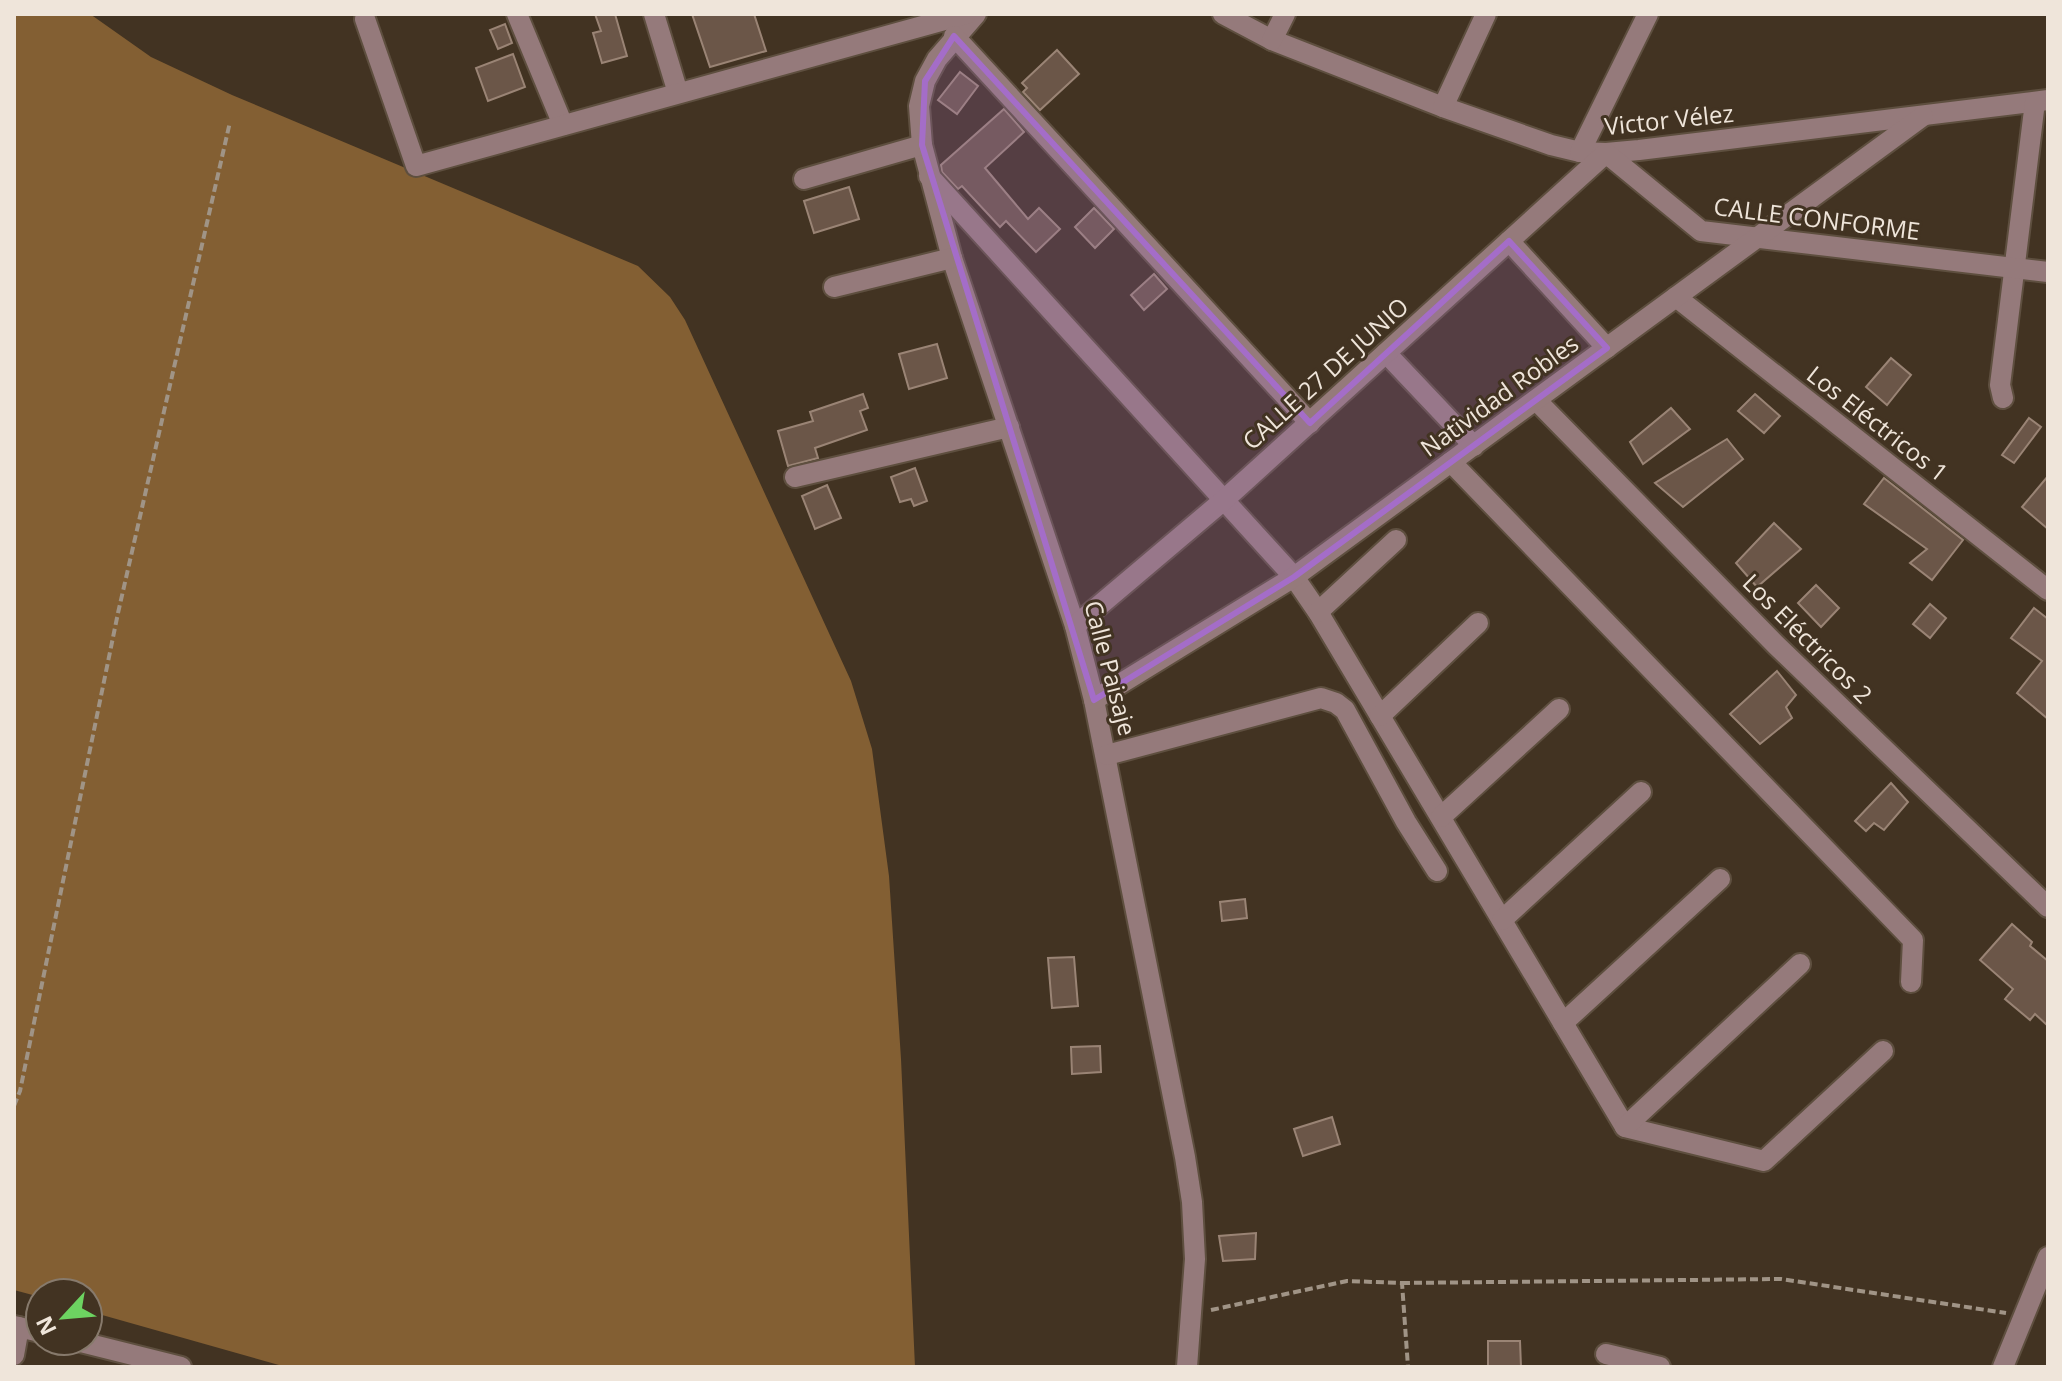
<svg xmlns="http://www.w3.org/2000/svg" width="2062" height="1381" font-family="'Open Sans',sans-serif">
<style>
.forest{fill:#835f33}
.building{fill:#6b5648;stroke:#9a8475;stroke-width:2}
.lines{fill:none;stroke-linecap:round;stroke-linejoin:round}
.minor-casing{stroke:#5e4f3f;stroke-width:24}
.path{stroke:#a09486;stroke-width:4;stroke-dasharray:8 4;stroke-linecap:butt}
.minor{stroke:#957a7b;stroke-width:20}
.marked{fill:#a46dc8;fill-opacity:0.2;stroke:#a46dc8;stroke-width:6;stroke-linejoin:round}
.labels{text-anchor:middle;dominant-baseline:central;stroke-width:6;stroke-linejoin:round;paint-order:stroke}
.street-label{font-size:24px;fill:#efe5da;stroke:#423322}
</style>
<rect width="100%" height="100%" fill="#423322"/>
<polygon class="forest" points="14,14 90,14 151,57 232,95 638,266 670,297 685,320 851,681 872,749 889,876 901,1059 915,1367 286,1367 88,1311 88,1293 40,1293 40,1297 14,1290"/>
<g class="building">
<polygon points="595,14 615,14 627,56 602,63 593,33 601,31"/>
<polygon points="692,14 754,14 766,51 710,67"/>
<polygon points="505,24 512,43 498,49 490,30"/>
<polygon points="1057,50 1079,74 1040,110 1023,92 1027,88 1022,83"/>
<polygon points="513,54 525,87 488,101 476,68"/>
<polygon points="960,72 978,86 957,114 938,100"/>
<polygon points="1004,109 1024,132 985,168 1028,219 1039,208 1060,229 1036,252 1006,221 1000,227 962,186 958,189 942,172 941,165"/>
<polygon points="849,187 859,219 814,233 804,201"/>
<polygon points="1094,208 1114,229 1095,248 1075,227"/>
<polygon points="1154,274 1167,289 1144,310 1131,295"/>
<polygon points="937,344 947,378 909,389 899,354"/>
<polygon points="1891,358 1911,375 1887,405 1866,387"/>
<polygon points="863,394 868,408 860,411 867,430 815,448 818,458 788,466 778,431 813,421 810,412"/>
<polygon points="1755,394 1780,416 1764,433 1738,411"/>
<polygon points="1671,408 1690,429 1643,464 1630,442"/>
<polygon points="2029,418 2041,427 2014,463 2002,455"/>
<polygon points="1727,439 1743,459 1683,507 1655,483"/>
<polygon points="915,468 927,501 914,506 911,499 900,502 891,477"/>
<polygon points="2048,476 2048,529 2022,507"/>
<polygon points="1884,478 1963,540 1932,580 1910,563 1927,549 1864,504"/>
<polygon points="827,485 841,518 815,529 802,496"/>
<polygon points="1774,523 1801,549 1757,587 1736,563"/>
<polygon points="1816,585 1839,608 1821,627 1798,603"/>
<polygon points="1930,604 1946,618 1930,638 1913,624"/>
<polygon points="2034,608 2048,619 2048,719 2017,693 2042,661 2011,638"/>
<polygon points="1777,671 1796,695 1786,707 1792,718 1760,744 1730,714"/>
<polygon points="1891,783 1908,802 1884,830 1874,823 1866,831 1855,821"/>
<polygon points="1245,899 1247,918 1222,921 1220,902"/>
<polygon points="2012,924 2032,942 2030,946 2048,961 2048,1026 2035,1014 2030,1020 2005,999 2013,989 1980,960"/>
<polygon points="1074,957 1078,1006 1052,1008 1048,958"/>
<polygon points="1100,1046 1101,1072 1072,1074 1071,1047"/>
<polygon points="1332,1117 1340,1144 1303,1156 1294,1129"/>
<polygon points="1256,1233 1255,1259 1223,1261 1219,1236"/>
<polygon points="1488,1341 1520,1341 1521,1367 1488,1367"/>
</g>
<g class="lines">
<defs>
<g id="minor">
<polyline points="517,14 563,125"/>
<polyline points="654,14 678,93"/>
<polyline points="976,14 937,59 925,81 919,106 922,145 952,258 1075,626 1094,700 1185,1157 1192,1202 1195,1259 1187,1367"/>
<polyline points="1223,14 1272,40 1443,107 1551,145 1580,152 1606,153 1639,150 2048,100"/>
<polyline points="365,19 416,166 966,14"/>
<polyline points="954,36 1310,423"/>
<polyline points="1272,40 1285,14"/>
<polyline points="1443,107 1486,14"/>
<polyline points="1580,152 1648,14"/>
<polyline points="929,176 1294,577 1318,612 1625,1127 1764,1161 1883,1051"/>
<polyline points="804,179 922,145"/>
<polyline points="1509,241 1607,348"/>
<polyline points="834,287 952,258"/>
<polyline points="1676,297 2048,590"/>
<polyline points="1386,353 1474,446"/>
<polyline points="2003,398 2000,385 2035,102"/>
<polyline points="1536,400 1776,645 2048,907"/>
<polyline points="1451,462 1913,940 1911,982"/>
<polyline points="795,477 1009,427"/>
<polyline points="1318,612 1396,540"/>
<polyline points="1075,626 1224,500 1606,153 1701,231 2048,272"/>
<polyline points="1094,700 1294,577 1923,116"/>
<polyline points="1380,716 1478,623"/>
<polyline points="1107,755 1321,698 1336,703 1345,710 1406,822 1437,871"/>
<polyline points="1441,817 1559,709"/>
<polyline points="1502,920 1641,792"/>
<polyline points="1563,1023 1720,879"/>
<polyline points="1625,1127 1800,964"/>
<polyline points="14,1326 40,1332"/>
<polyline points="77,1341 181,1367"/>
<polyline points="1606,1354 1660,1367"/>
<polyline points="14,1355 19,1327"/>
<polyline points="2003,1367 2048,1257"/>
</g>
</defs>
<use href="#minor" class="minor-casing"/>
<g class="path">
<polyline points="14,1106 20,1091 118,613 230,122"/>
<polyline points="1402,1283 1781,1279 2006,1313"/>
<polyline points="1211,1310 1347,1281 1402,1283 1408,1367"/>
</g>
<use href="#minor" class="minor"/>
</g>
<path class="marked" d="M954 36 1310 423 1509 241 1607 348 1294 577 1094 700 922 145 925 81Z"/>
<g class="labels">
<g class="street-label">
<text transform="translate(1669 119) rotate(-6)">Victor Vélez</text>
<text transform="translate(1817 218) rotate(7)">CALLE CONFORME</text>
<text transform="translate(1325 373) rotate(-42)">CALLE 27 DE JUNIO</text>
<text transform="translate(1499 395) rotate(-36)">Natividad Robles</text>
<text transform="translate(1878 423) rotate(38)">Los Eléctricos 1</text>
<text transform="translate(1808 638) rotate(45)">Los Eléctricos 2</text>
<text transform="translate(1111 668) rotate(75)">Calle Paisaje</text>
</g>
</g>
<rect width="2062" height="1381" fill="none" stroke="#efe5da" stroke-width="32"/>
<g transform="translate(64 1317) rotate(244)"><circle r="38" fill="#423322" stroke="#877a6c" stroke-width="2"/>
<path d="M0-6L14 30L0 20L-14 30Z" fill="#6dd361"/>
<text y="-12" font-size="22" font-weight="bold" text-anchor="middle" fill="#efe5da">N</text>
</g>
</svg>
